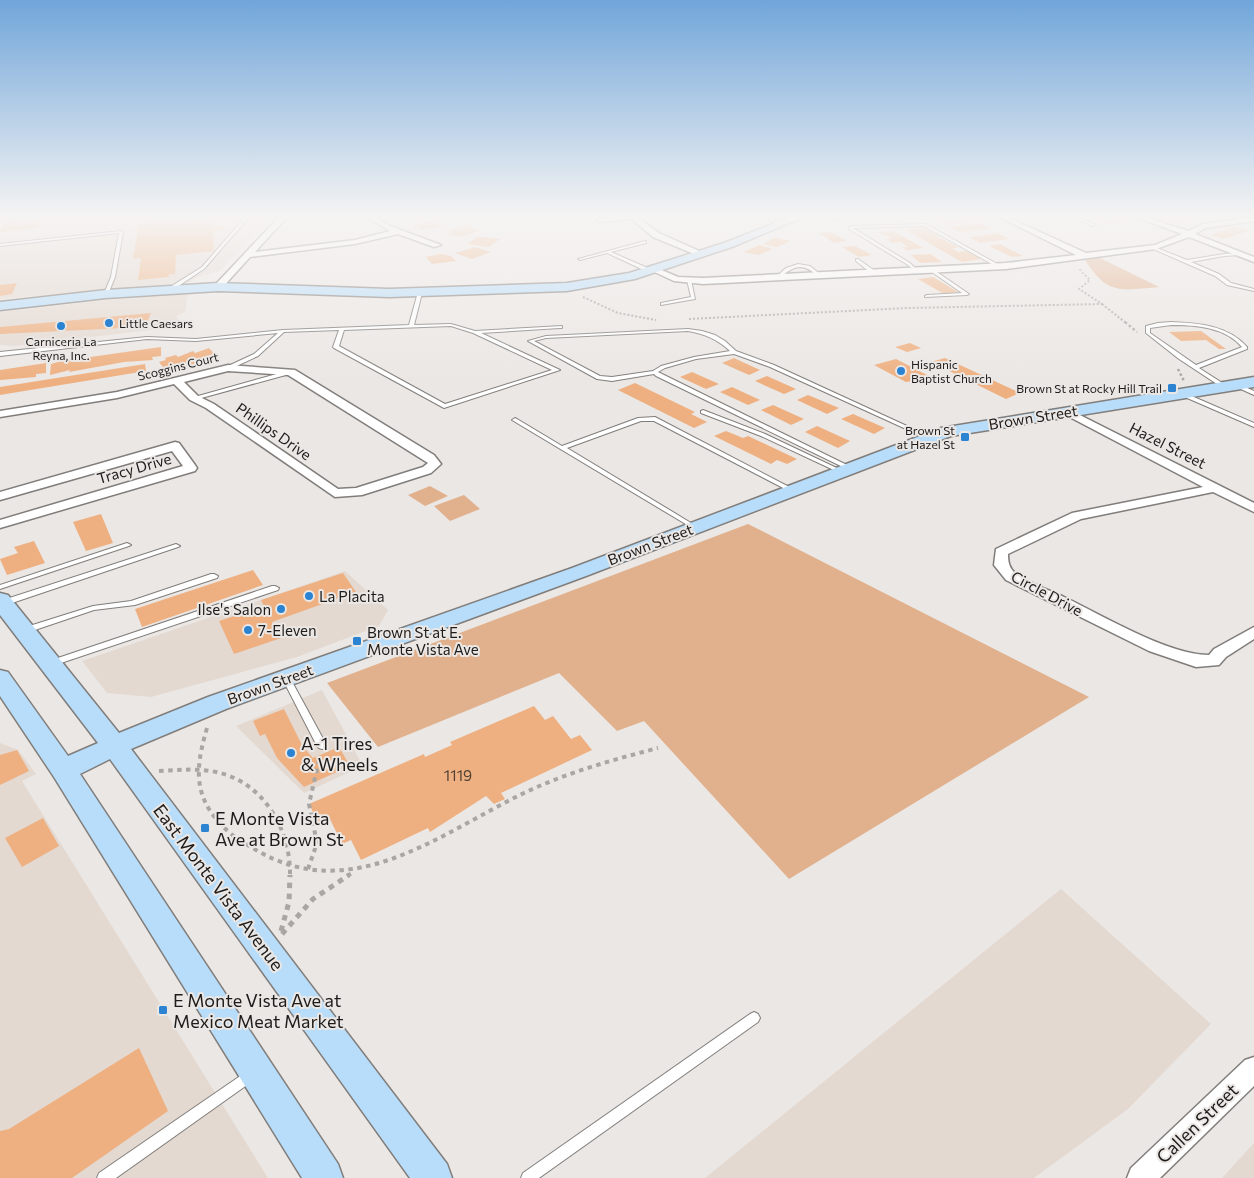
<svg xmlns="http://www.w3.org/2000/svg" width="1254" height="1178" font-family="Commissioner,sans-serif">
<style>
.built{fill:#e4d9d1}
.green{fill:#e1b18e}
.building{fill:#eeb081}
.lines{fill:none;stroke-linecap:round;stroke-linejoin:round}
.lane-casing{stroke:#807d7a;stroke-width:2}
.street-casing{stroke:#807d7a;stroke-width:3}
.secondary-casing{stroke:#807d7a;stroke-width:3}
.path-far3{stroke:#a9a6a4;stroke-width:2;stroke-dasharray:2 2;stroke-linecap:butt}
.path-far2{stroke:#a9a6a4;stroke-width:2.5;stroke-dasharray:2.5 2.5;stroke-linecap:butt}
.path-far1{stroke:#a9a6a4;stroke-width:4;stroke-dasharray:4.5 4.5;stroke-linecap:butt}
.path{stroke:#a9a6a4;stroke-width:5;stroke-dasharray:5.5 5.5;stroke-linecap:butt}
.lane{fill:#fff;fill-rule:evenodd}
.street{fill:#fff;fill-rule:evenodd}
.secondary{fill:#b8ddfa;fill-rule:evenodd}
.poi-dot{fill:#2b83d1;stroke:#ebe7e4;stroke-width:2}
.labels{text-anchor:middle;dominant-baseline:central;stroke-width:4;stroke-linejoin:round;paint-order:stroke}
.far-poi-label{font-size:12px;fill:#1d1c1b;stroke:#ebe7e4;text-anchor:start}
.far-street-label{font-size:12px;fill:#1d1c1b;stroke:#ebe7e4}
.street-label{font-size:15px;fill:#1d1c1b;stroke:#ebe7e4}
.poi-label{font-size:15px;fill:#1d1c1b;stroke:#ebe7e4;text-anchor:start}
.near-number-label{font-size:15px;fill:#514134}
.near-poi-label{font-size:18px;fill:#1d1c1b;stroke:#ebe7e4;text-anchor:start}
.near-street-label{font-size:18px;fill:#1d1c1b;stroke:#ebe7e4}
</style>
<rect width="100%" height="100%" fill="#ebe7e4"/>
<g class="built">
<polygon points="26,216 272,216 220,271 199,277 191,282 0,299 0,219"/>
<polygon points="188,294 185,312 176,316 178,319 176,327 15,346 0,345 0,312 108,300"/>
<polygon points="345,571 388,610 379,626 297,657 151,697 107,693 82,661"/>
<polygon points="322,690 363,766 304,793 236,726"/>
<polygon points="0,743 18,750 36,774 22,781 268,1178 0,1178"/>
<polygon points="1061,889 1211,1024 1128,1109 1034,1178 705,1178"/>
<polygon points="1254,1143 1254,1178 1222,1178"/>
</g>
<g class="green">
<path d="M1098 257 1159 287C1121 290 1108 296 1085 260Z"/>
<polygon points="430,486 448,496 425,506 408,495"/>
<polygon points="464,495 480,509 450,521 434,506"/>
<polygon points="748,524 1089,697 789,879 644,721 617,731 559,673 378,747 327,683"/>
</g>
<g class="building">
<polygon points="80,216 125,216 125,217 79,221"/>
<polygon points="147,216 178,216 178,222 213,218 213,227 224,226 224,230 213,231 214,251 176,255 175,274 169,274 169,277 138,280 141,258 133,259 134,255 130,255 134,253 135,245 138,231 135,231 135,229 138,229 138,225 146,225"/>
<polygon points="1174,216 1189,222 1173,224 1158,218"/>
<polygon points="965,217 975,222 945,225 936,220"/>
<polygon points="1123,218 1132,222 1105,224 1097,220"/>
<polygon points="42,220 38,228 0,232 3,223"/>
<polygon points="431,221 444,226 432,229 423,228 426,229 422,230 414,225"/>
<polygon points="981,223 992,229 960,232 949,227"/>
<polygon points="466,226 480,231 460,237 447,234 451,232 448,231"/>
<polygon points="1235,227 1249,231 1223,239 1210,235"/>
<polygon points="925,228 940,237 934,237 943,239 959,248 952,248 958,252 966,251 981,259 962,262 906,230"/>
<polygon points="893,231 924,248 907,250 902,247 908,247 901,242 893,243 886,239 892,238 876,232"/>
<polygon points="831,232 847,241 834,243 819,233"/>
<polygon points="998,233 1010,239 980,243 969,237"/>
<polygon points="478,236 483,237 500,239 489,247 467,244"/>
<polygon points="774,238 778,238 791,241 777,247 763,244"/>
<polygon points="1000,244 1023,256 1012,257 989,246"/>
<polygon points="759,245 773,249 758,255 744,252"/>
<polygon points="855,246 872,255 859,257 842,247"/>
<polygon points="475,247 491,252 472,259 455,253"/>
<polygon points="440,254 451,256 456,261 432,264 426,257"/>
<polygon points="931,254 942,262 920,263 911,255"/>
<polygon points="933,277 958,292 944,294 918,279"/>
<polygon points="17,283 12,294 0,296 0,285"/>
<polygon points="151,313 145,327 0,334 0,327"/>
<polygon points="1201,331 1226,349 1219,349 1206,340 1181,341 1169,332"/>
<polygon points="910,343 921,348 907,352 895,347"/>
<polygon points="161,347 161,356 152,357 153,360 124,362 69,372 70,370 50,375 51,364 62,361"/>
<polygon points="209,348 217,357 209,359 210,360 166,371 159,362 166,360 165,358 176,355 178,357 193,351 195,353"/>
<polygon points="734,358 760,370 749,375 722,363"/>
<polygon points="945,358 1020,393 1006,399 931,362"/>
<polygon points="896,359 929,376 920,380 906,382 874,365"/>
<polygon points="46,363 46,373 36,374 36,377 0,380 0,370"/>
<polygon points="145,364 146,371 0,395 0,387"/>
<polygon points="692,372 719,384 706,389 680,377"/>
<polygon points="767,376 796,389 784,394 755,381"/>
<polygon points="635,383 695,412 691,414 707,422 694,428 618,390"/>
<polygon points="732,387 760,400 748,405 720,392"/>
<polygon points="808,395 839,408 827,414 797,400"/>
<polygon points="773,405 804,419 791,425 761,410"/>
<polygon points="853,414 885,428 874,434 841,419"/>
<polygon points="817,426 850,441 838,448 805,432"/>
<polygon points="726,431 743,438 748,436 797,459 787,464 777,460 771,464 714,436"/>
<polygon points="101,514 113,543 86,551 73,522"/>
<polygon points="34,541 45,563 7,575 0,559 18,553 14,547"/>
<polygon points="253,570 263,585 142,627 135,609"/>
<polygon points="343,573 356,592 272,622 281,638 234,654 219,621 264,606 261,600"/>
<polygon points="534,706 545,720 553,716 571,739 580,735 592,750 501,793 505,799 494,804 486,796 430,832 428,828 361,860 351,840 342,844 329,817 318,822 309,804 424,754 425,757 452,745 450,742"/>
<polygon points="284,709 303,747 313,758 339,747 350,766 304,787 277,758 265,734 260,736 253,721"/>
<polygon points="17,750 29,771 0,785 0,755"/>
<polygon points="43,818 59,846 22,867 5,838"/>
<polygon points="139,1048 168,1111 72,1178 0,1178 0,1131 9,1129"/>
</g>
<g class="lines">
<defs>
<g id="lane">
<polygon points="40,216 48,216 0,222 0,220"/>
<polygon points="246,216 250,216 204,269 171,291 167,291 167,289 202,267"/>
<polygon points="776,216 780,216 772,220 781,223 781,225 767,220"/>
<polygon points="817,216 824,216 842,218 911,216 909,217 842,220"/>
<polygon points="1071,216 1075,216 1096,225 1093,226"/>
<polygon points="926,224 999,265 1000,266 997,267 924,226 853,228 910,263 917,270 915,271 908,265 849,229 849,227 851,226"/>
<polygon points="121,231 123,232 115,277 108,294 106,295 104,294 111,277 119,233 0,246 0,244"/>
<polygon points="645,241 646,241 646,243 611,252 650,269 650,271 646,271 607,253 580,260 578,259"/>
<polygon points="1152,246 1187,260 1224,254 1240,253 1241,254 1239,255 1224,256 1191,262 1219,274 1231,283 1254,289 1254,291 1227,285 1215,276 1151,248 1150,247"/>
<polygon points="856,259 858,259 875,271 875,273 871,273 856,261"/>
<path d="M798 264 810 266 821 275 817 276C803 262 793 266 780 278L776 277 786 268Z"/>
<polygon points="929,268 931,268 969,294 967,295 925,297 925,296 927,295 962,293 929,270"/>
<polygon points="689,279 691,280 695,299 661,305 661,303 691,297 687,280"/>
<path d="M418 292 422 293 414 325 451 324 475 331 562 326V328H560L481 333 560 370 444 408 334 348 333 347 339 330 284 332 258 356 228 370 225 368 226 367 254 354 278 333 196 341 147 339 0 356V352L147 337 196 339 283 330 409 325ZM451 326 473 333 552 370 445 404 339 346 344 330Z"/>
<path d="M1171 322C1198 323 1228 325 1247 347V349L1199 368 1227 386V388H1223L1179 359 1146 333V326L1158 323ZM1171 325C1196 325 1225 327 1242 347L1196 365 1150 333V328Z"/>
<path d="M688 329 702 331 715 335 725 341 736 351 774 365 933 438 932 439H928L770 367 734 354 696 359 665 368 658 372 851 467V469L849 470 656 376 654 374 612 381 597 379 528 341 546 336ZM688 331C705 334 717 339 730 351L694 357 661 366 653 371 612 377 600 376 534 341 546 338Z"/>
<polygon points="291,370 294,372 293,373 194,400 191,398"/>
<polygon points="1236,383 1254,391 1254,395 1234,386 1233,385"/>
<polygon points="1180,391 1254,423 1254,427 1178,394 1178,392"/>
<polygon points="703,410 765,434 843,471 842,472 838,472 761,436 701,413 701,411"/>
<polygon points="655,417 793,489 794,490 793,491 789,491 654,421 641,421 567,448 696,526 697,527 694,529 512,420 515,418 517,419 562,446 638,418"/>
<polygon points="127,543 131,545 129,546 0,589 0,585"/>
<polygon points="176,544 180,546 178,547 6,605 0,604 0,601"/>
<polygon points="211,574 214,574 218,576 217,578 135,605 94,610 29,632 23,632 22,630 23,628 93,606 131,601"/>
<polygon points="272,586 275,586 279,588 278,590 55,665 49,665 48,663 49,661"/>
<polygon points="286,675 289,676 290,678 327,746 325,748 322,749 319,748 317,746 282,678 283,676"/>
<polygon points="754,1012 758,1014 760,1018 758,1022 539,1178 521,1178 523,1173 750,1014"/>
<polygon points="250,1070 254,1072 256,1076 254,1080 116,1178 97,1178 99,1173 246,1072"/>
</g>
<g id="street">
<polygon points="280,216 288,216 255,252 355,240 390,231 366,216 373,216 390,226 441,245 434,247 398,234 355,244 250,257 221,289 215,289 215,285"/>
<polygon points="636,216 659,233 706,254 699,256 653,237 632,219 600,222 596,220 600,218"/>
<polygon points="997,216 1005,216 1086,253 1155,245 1182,234 1133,216 1142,216 1188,231 1203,224 1254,217 1254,221 1205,228 1195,234 1254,257 1254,262 1189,237 1156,249 1006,269 703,284 674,281 648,269 652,266 678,277 703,278 1006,263 1076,255"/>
<path d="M228 365 295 370 434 455 441 464 431 473 362 495 335 497 206 408 190 400 174 384 117 398 0 417V411L117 392ZM228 371 288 375 428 463 423 467 356 488 338 489 214 404 198 396 184 382Z"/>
<path d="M1066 408 1254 503V512L1213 492 1081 519 1008 554C1008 562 1009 568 1016 574 1030 584 1049 590 1064 597 1102 615 1168 655 1209 655L1214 649 1254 627V639L1226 657 1219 665 1196 667 1149 651 1006 580 994 565 996 549 1072 513 1203 487 1062 413 1060 411Z"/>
<polygon points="175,442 179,443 195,465 197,468 195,471 0,528 0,520 183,466 172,451 0,500 0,492"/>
<polygon points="1254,1057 1254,1086 1160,1178 1127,1178 1131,1168 1245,1060"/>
</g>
<g id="secondary">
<polygon points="793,216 806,216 732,247 635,279 567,291 389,297 218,291 106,298 0,310 0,302 106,290 218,283 389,289 567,283 629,273 724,243"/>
<polygon points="1254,377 1254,387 951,436 586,576 226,709 131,749 447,1164 452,1178 410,1178 110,759 80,774 338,1164 343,1178 302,1178 54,777 0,696 0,670 8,672 68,756 98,743 0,615 0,593 8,595 119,733 208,697 572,568 941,428"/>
</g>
</defs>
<use href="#lane" class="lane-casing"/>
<use href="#street" class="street-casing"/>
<use href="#secondary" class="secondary-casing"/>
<g class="path-far3">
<polyline points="583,297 618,313 656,320"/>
<polyline points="1102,304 1126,323"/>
<polyline points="689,319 907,308 1102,304 1079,289 1090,280 1078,268"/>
</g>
<g class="path-far2">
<polyline points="1125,322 1137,332"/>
<polyline points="1178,369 1184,381"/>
</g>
<g class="path-far1">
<path d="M207 728C194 772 193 801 231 834 238 840 248 845 256 850 351 906 438 835 522 794 565 773 612 760 658 748"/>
<path d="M159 771C179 770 197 768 216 772 264 782 291 830 290 876"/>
<polyline points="308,869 317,843 309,804 320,756"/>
<polyline points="347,876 352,873"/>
</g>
<g class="path">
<polyline points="281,931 289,902 290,875"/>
<polyline points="282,934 313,899 349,875"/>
</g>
<use href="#lane" class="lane"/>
<use href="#street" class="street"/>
<use href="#secondary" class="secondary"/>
</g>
<linearGradient id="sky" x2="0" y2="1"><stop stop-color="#71a6da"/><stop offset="0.57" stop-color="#f6f4f3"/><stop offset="1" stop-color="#f6f4f3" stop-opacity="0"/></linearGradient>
<rect width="1254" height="380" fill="url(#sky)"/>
<g class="poi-dot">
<circle cx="109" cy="323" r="5"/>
<circle cx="61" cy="326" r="5"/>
<circle cx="901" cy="371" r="5"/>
<rect x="1167" y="383" width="10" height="10" rx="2.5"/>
<rect x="960" y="432" width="10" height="10" rx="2.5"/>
<circle cx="309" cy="596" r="5"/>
<circle cx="281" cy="609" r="5"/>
<circle cx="248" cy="630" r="5"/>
<rect x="352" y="636" width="10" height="10" rx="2.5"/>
<circle cx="291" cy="753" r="5"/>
<rect x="200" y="823" width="10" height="10" rx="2.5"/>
<rect x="158" y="1005" width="10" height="10" rx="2.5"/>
</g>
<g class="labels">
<g class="far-poi-label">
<text x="119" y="323">Little Caesars</text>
<text x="61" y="341" text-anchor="middle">Carniceria La<tspan x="61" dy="14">Reyna, Inc.</tspan></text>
<text x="911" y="364">Hispanic<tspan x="911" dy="14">Baptist Church</tspan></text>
<text x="1162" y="388" text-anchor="end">Brown St at Rocky Hill Trail</text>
<text x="955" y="430" text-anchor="end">Brown St<tspan x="955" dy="14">at Hazel St</tspan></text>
</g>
<g class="far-street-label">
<text transform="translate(178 366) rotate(-14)">Scoggins Court</text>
</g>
<g class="street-label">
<text transform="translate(1033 417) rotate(-9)">Brown Street</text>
<text transform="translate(274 431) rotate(35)">Phillips Drive</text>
<text transform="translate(1168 445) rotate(27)">Hazel Street</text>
<text transform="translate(134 468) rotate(-16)">Tracy Drive</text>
<text transform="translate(650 544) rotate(-21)">Brown Street</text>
<text transform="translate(1047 593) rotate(28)">Circle Drive</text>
<text transform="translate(270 684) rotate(-20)">Brown Street</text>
</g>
<g class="poi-label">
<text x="319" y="596">La Placita</text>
<text x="271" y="609" text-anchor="end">Ilse's Salon</text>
<text x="258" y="630">7-Eleven</text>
<text x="367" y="632">Brown St at E.<tspan x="367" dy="17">Monte Vista Ave</tspan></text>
</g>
<g class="near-number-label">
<text x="458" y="775">1119</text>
</g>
<g class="near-poi-label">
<text x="301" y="743">A-1 Tires<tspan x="301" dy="21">&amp; Wheels</tspan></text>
<text x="215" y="818">E Monte Vista<tspan x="215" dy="21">Ave at Brown St</tspan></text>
<text x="173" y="1000">E Monte Vista Ave at<tspan x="173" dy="21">Mexico Meat Market</tspan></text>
</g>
<g class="near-street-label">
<text transform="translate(219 887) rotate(53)">East Monte Vista Avenue</text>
<text transform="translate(1197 1123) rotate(-44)">Callen Street</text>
</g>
</g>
</svg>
